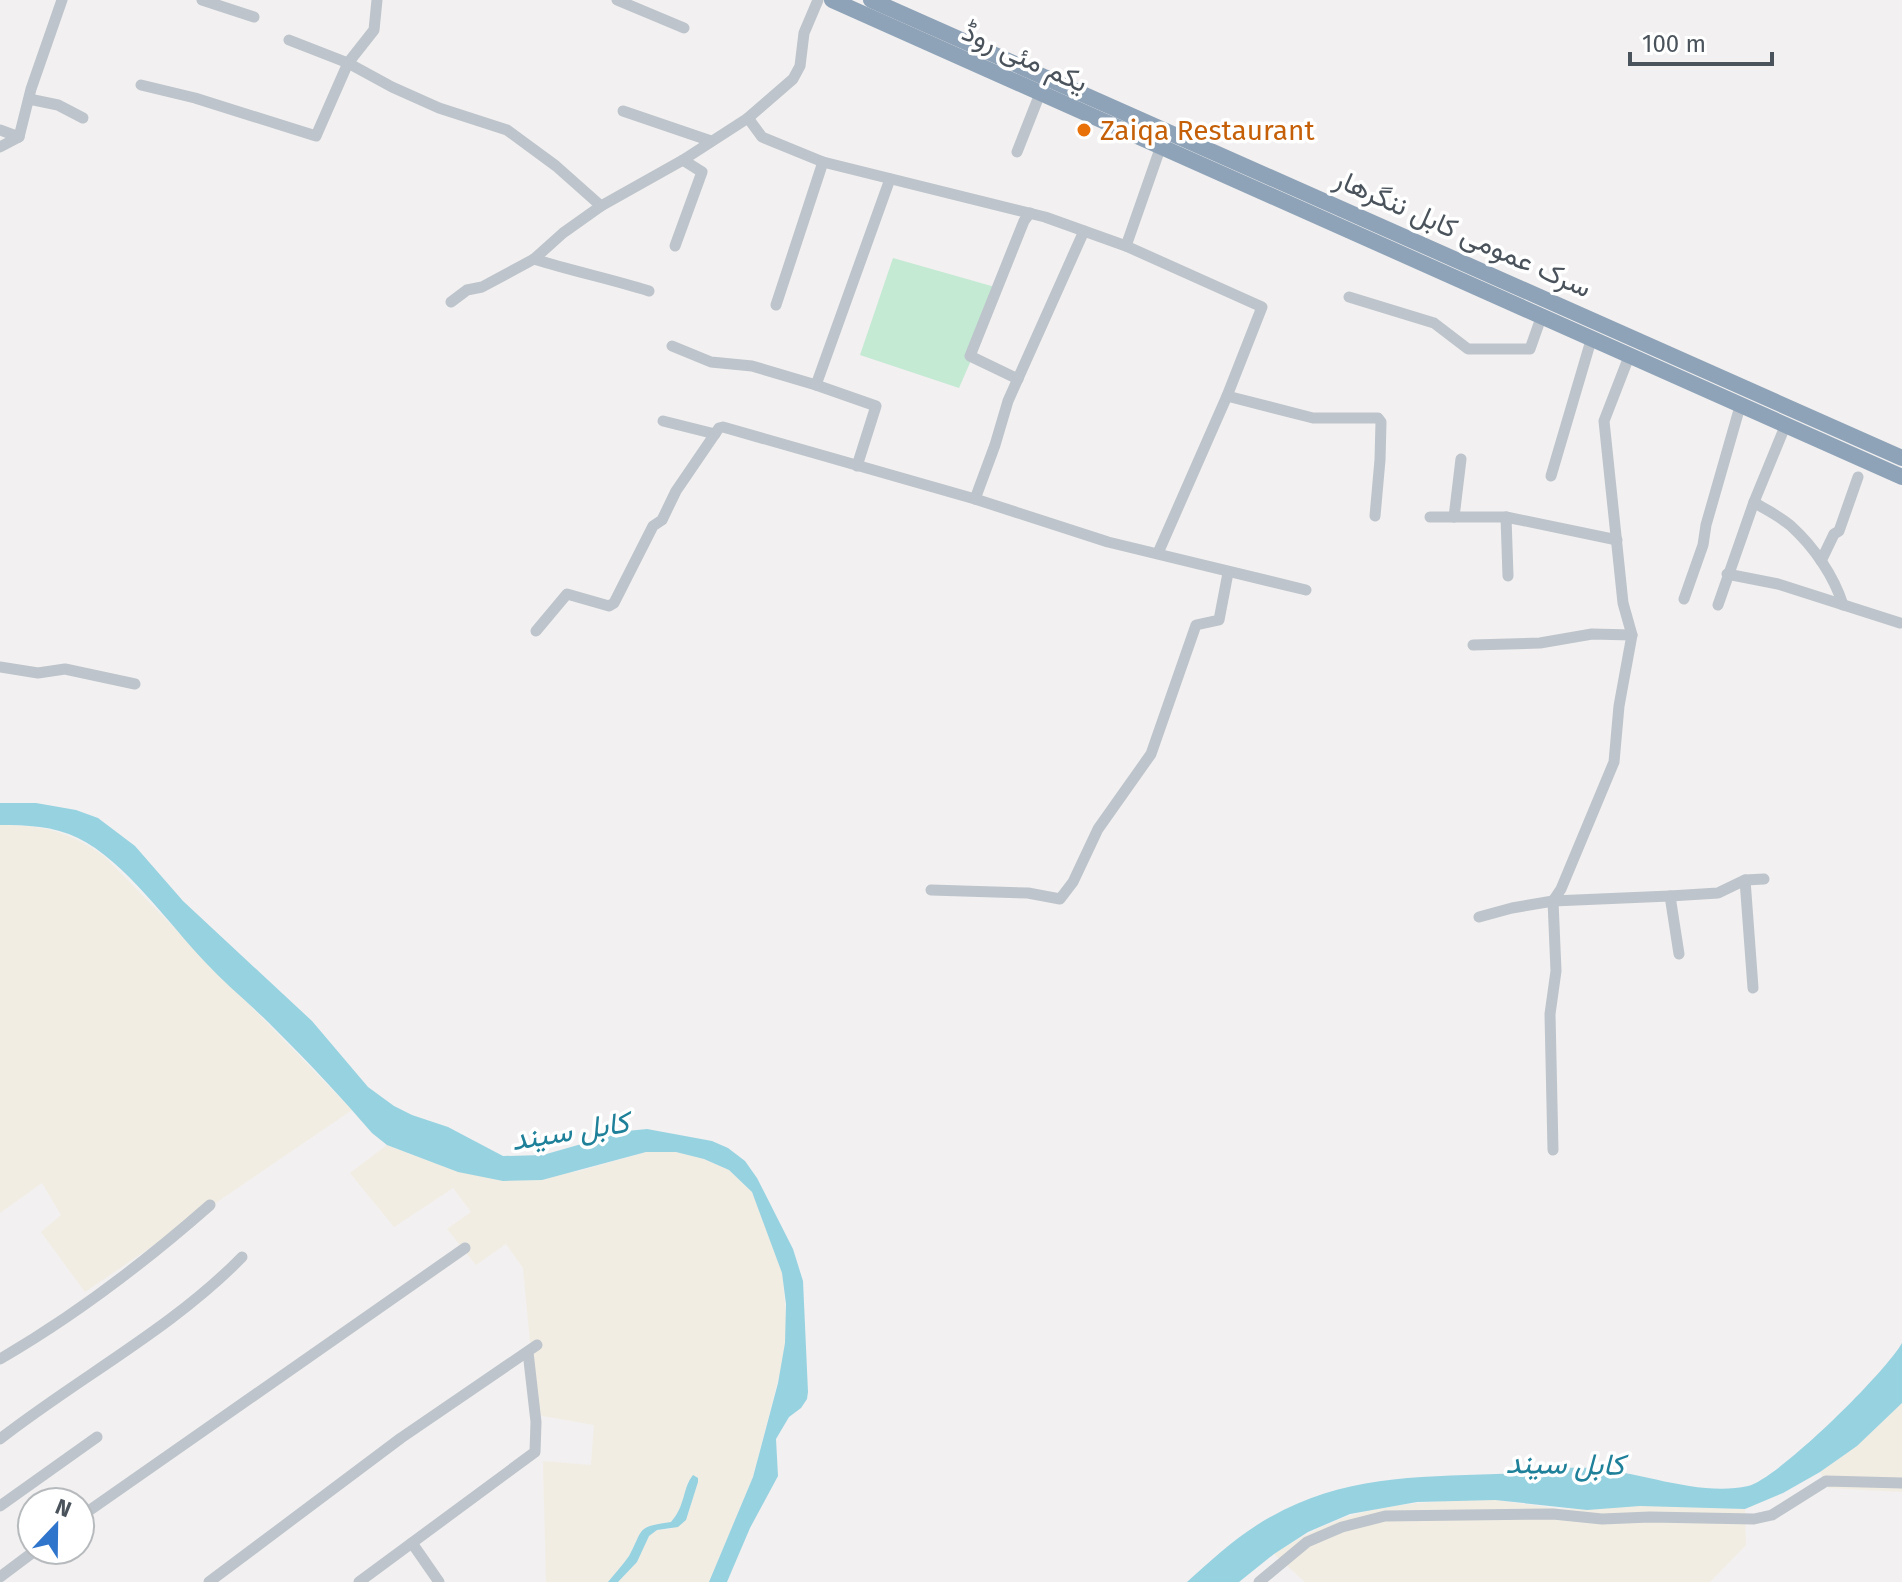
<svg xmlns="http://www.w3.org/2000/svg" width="1902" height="1582" font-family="'Fira Sans',Vazirmatn,sans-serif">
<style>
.green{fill:#c4ead3}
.sand{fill:#f1ede3}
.water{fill:#97d2e1}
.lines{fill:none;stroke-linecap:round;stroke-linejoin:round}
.minor{stroke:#bdc4cb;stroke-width:11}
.highway{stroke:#8ea3b8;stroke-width:16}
.food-dot{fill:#e8710a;stroke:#fff;stroke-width:3}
.labels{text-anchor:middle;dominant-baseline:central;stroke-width:7;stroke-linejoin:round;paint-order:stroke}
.street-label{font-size:28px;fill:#4a535b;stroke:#fff}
.food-label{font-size:28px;fill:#c56008;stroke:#fff;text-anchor:start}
.water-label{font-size:30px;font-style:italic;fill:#1f8099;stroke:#fff}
</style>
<rect width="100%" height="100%" fill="#f2f0f0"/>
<polygon class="green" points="893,258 1002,289 959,388 860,355"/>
<g class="sand">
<path d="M0 825C43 825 68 831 104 856L352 1110 85 1292 41 1232 61 1215 42 1183 0 1213Z"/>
<path d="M387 1145 458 1172H576L646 1152H676L704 1159 729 1170 752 1192 782 1272 787 1326 783 1361 753 1477 709 1582H618L637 1562 648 1536 657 1530 671 1529 689 1513 693 1491 698 1482 688 1481C686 1497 682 1509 671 1522 637 1527 644 1528 629 1556 623 1565 615 1573 608 1582H546L543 1461 591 1465 594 1425 537 1415 523 1268 506 1244 476 1265 447 1229 471 1212 453 1188 394 1227 350 1173Z"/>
<polygon points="1902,1403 1902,1492 1829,1488 1820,1472 1857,1446"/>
<path d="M1452 1500H1495L1562 1509 1666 1505 1745 1509 1746 1545 1710 1582H1305L1274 1554C1339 1512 1376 1506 1452 1500Z"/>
</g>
<g class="water">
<path d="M0 803H36L76 810 98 818 135 846 183 901 312 1021 368 1087 394 1106 412 1115 448 1127 503 1156 543 1155 627 1131 647 1129 712 1141 728 1148 745 1161 757 1178 793 1249 803 1281 808 1392 807 1399 801 1408 789 1417 776 1439 778 1476 750 1528 727 1582H709L753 1477 778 1383 785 1343 786 1304 782 1273 752 1192 729 1170 704 1159 676 1152H646L542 1180 503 1181 458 1172 429 1161 387 1145 372 1133C342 1098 309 1063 276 1030 253 1006 227 986 205 962 169 924 125 861 78 838 54 826 26 825 0 825Z"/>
<path d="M1902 1343V1403L1857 1446 1820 1472 1783 1493 1745 1509 1640 1506 1587 1510 1495 1500 1417 1502 1350 1514 1308 1532 1274 1554 1239 1582H1187C1209 1562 1232 1541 1257 1525 1334 1476 1409 1477 1496 1474 1528 1474 1561 1465 1593 1468 1640 1472 1701 1497 1748 1486 1779 1478 1885 1373 1902 1343Z"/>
<path d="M693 1475 698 1478V1482L686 1520 678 1527 657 1530 649 1536 637 1562 618 1582H608C615 1573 623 1565 629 1556 644 1528 636 1527 671 1522 686 1505 682 1489 693 1475Z"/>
</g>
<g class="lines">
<g class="minor">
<polyline points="202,0 254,17"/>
<polyline points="617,0 684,28"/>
<polyline points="289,40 348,63 392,87 439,108 507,130 556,166 601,206"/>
<polyline points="141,85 195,98 316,136 348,63 374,30 377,0"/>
<polyline points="29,99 58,105 83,118"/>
<polyline points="623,111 711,141"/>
<polyline points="748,118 762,137 823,162 1045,217 1126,246 1262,307 1227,396 1158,553"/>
<polyline points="0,130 19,137"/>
<polyline points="0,147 19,137 31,89 62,0"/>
<polyline points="1017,152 1041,91"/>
<polyline points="675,246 702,172 683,160"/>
<polyline points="1126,246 1161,146"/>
<path d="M534 259C572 271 611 279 649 291"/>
<polyline points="1349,297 1434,323 1468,349 1530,349 1542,315"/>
<polyline points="451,302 467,290 482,287 534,259 563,233 601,206 683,160 748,118 793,79 800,66 804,33 818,0"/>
<polyline points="776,305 823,162"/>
<polyline points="672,346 711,362 752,366 816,385 876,406 857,466"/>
<polyline points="1018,379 970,356 1024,221 1030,213"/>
<polyline points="816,385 890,179"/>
<polyline points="1227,396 1313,418 1378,418 1381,422 1380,460 1375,516"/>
<polyline points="663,421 715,434"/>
<polyline points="1551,476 1592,337"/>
<polyline points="975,499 995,445 1008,401 1084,231"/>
<path d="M1754 502C1766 510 1781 517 1791 526 1814 547 1834 576 1843 605"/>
<polyline points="1430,517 1506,517 1617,540"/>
<polyline points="1454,517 1461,459"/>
<polyline points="1506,517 1508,576"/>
<polyline points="1821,561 1834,534 1839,531 1858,477"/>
<polyline points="1727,574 1778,584 1900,623"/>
<polyline points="1684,599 1703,545 1706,525 1741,403"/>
<polyline points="1718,605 1754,502 1786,424"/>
<polyline points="536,631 567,594 609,606 614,603 653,526 662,520 676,491 719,428 723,427 975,499 1108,542 1306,590"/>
<polyline points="1473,645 1540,643 1592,634 1632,635"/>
<polyline points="0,667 38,673 65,669 135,684"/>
<polyline points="1745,880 1753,988"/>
<polyline points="931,890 1028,893 1060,899 1073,882 1098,829 1151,754 1196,625 1219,620 1228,573"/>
<polyline points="1670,896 1718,893 1745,880 1764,879"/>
<polyline points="1479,917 1512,908 1553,901 1670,896 1679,954"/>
<polyline points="1553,1150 1550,1014 1556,971 1553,901 1561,889 1614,762 1619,706 1632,635 1623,603 1604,421 1630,354"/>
<path d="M0 1359C76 1315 144 1263 210 1205"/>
<path d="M0 1439C78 1378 173 1328 242 1257"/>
<polyline points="0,1506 97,1437"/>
<polyline points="80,1517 465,1248"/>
<polyline points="412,1543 439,1582"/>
<polyline points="0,1577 36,1550"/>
<polyline points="209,1582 401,1438 537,1345"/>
<polyline points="359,1582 535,1452 536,1422 528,1352"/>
<polyline points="1259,1582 1307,1542 1342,1527 1385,1516 1553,1514 1602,1519 1650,1517 1754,1519 1772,1515 1826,1481 1902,1483"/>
</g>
<g class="highway">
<polyline points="832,0 1902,477"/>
<polyline points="871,0 1902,458"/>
</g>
</g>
<circle class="food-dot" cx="1084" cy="130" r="8"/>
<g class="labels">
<g class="street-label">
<text transform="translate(1025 57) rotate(24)">یکم مئی روڈ</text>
<text transform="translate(1463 233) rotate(24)">سرک عمومی کابل ننگرهار</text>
</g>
<g class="food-label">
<text x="1100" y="130">Zaiqa Restaurant</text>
</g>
<g class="water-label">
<text transform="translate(570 1131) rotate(-9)">کابل سيند</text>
<text transform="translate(1565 1464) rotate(1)">کابل سيند</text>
</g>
</g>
<g transform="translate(56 1526) rotate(22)"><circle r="38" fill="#ffffff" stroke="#b7babd" stroke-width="2"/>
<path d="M0-6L14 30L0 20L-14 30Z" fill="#3075cc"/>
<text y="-12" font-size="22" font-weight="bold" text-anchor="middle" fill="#4a535b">N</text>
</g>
<path d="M1630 52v12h142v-12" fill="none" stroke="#4a535b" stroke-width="4"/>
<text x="1642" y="52" font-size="24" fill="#4a535b" stroke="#ffffff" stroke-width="6" paint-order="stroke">100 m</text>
</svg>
